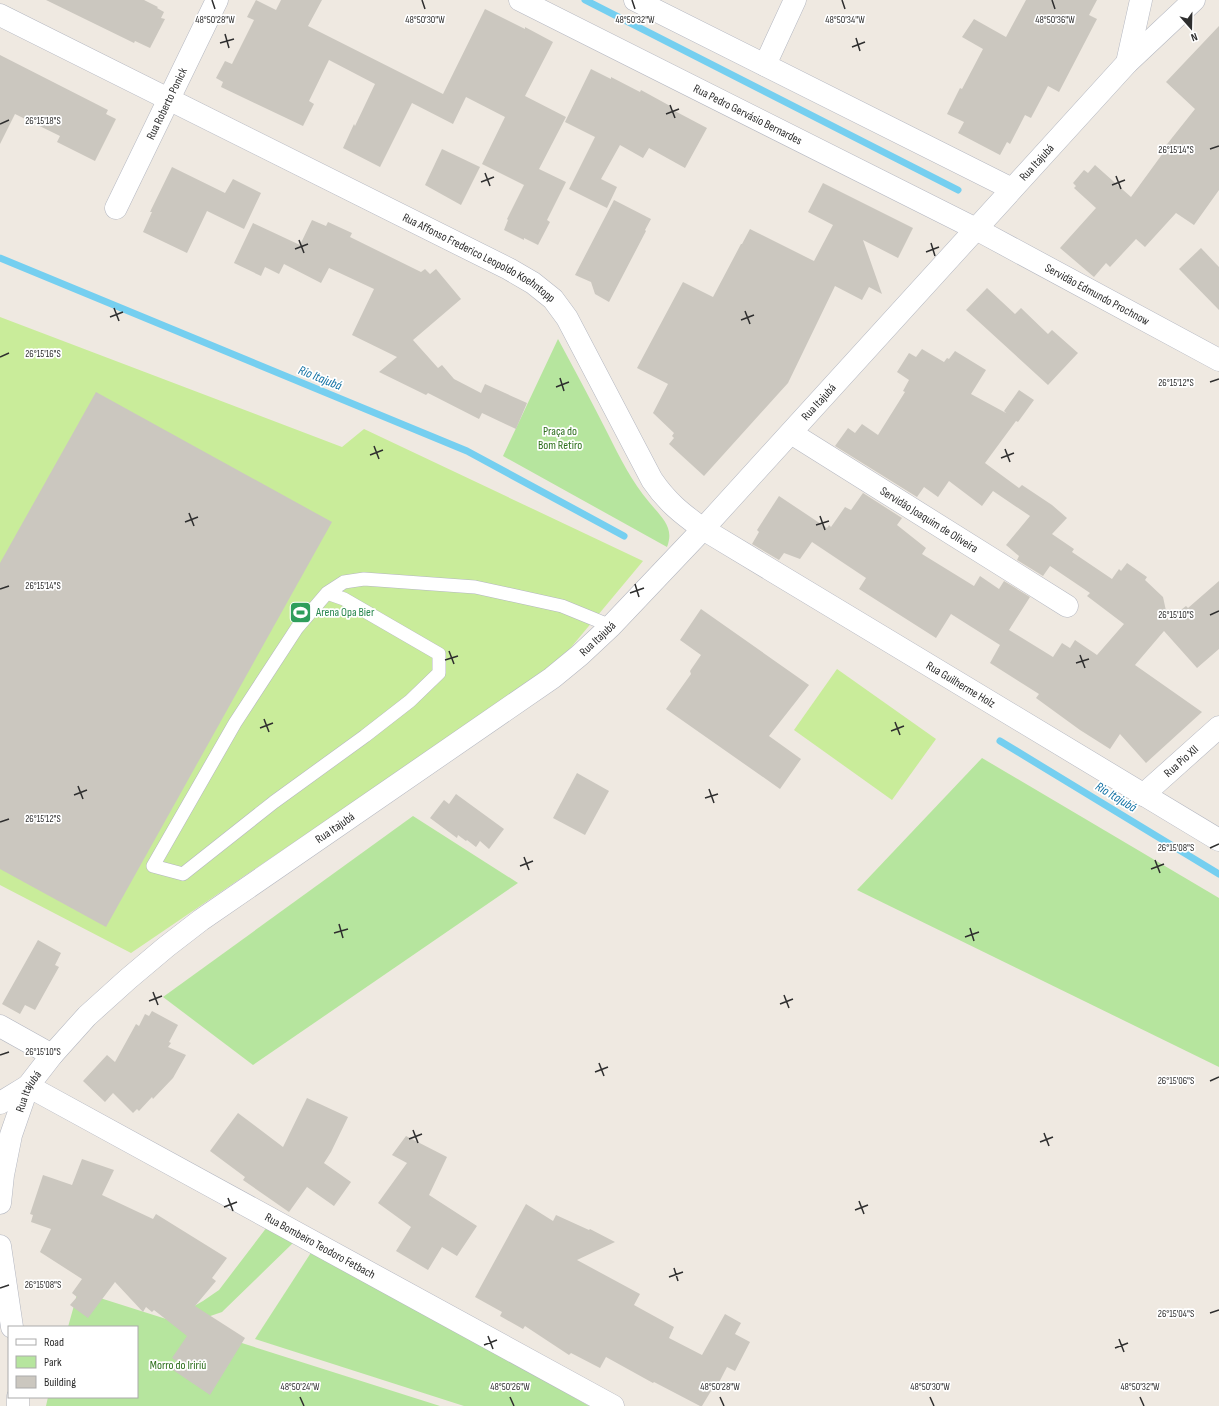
<svg xmlns="http://www.w3.org/2000/svg" width="1219" height="1406" font-family="'Sofia Sans Condensed',sans-serif">
<style>
.green{fill:#b6e59e}
.pitch{fill:#c9ec9a}
.lines{fill:none;stroke-linecap:round;stroke-linejoin:round}
.stream{stroke:#75cff0;stroke-width:7}
.building{fill:#cbc7bf}
.lane-casing{stroke:#b4b7c1;stroke-width:14}
.street-casing{stroke:#b4b7c1;stroke-width:23}
.lane{stroke:#fff;stroke-width:13}
.street{stroke:#fff;stroke-width:22}
.ticks{fill:none;stroke:#2e2e2e;stroke-width:1.5}
.labels{text-anchor:middle;dominant-baseline:central;stroke-width:3.5;stroke-linejoin:round;paint-order:stroke}
.street-label{font-size:12px;fill:#2e2e2e;stroke:#fff}
.park-label{font-size:12px;fill:#2c6e1b;stroke:#fff}
.leisure-label{font-size:12px;fill:#27864d;stroke:#fff;text-anchor:start}
.water-label{font-size:13px;font-style:italic;fill:#0d6fa3;stroke:#fff}
.ticks-label{font-size:10px;text-anchor:middle;fill:#2e2e2e;stroke:#fff;stroke-width:3.5;stroke-linejoin:round;paint-order:stroke}
</style>
<rect width="100%" height="100%" fill="#efe9e1"/>
<g class="green">
<path d="M558 339C575 371 592 402 608 434 620 458 632 482 649 502 661 517 675 527 667 547L503 456Z"/>
<polygon points="982,758 1219,898 1219,1067 857,890"/>
<polygon points="413,816 518,883 253,1065 163,997"/>
<polygon points="267,1227 294,1242 222,1312 190,1323 175,1317 203,1301 219,1290"/>
<polygon points="314,1248 589,1406 464,1406 255,1339"/>
<polygon points="78,1291 440,1406 46,1406 48,1397 137,1397 137,1327 68,1327"/>
</g>
<g class="pitch">
<polygon points="0,317 342,447 364,429 643,561 558,663 131,953 0,885"/>
<polygon points="837,669 936,739 892,800 794,730"/>
</g>
<g class="lines">
<g class="stream">
<polyline points="585,0 958,190"/>
<polyline points="0,258 467,451 624,536"/>
<polyline points="1000,741 1219,874"/>
</g>
</g>
<g class="building">
<polygon points="46,0 144,0 158,7 157,8 164,12 161,18 165,19 150,48 135,41 134,43"/>
<polygon points="256,0 276,10 281,0 322,0 308,26 443,94 485,9 525,29 525,27 553,42 525,96 566,117 539,169 566,182 547,220 550,222 538,245 524,238 524,240 504,230 508,220 507,219 524,185 482,164 505,117 466,97 453,124 412,103 380,167 343,148 354,124 355,126 375,84 329,60 309,101 314,104 303,126 221,87 223,82 216,78 225,61 232,64 254,20 247,17"/>
<polygon points="1026,0 1097,0 1089,15 1097,19 1059,92 1048,86 1031,118 1025,115 1010,144 1007,142 1000,155 958,133 964,122 947,114 960,88 962,89 983,49 962,37 974,19 1006,37"/>
<polygon points="1219,26 1219,190 1194,225 1176,213 1145,247 1136,239 1110,267 1106,263 1094,277 1060,248 1096,208 1074,188 1076,186 1073,183 1084,170 1088,173 1095,165 1131,197 1166,149 1164,148 1195,109 1166,82"/>
<polygon points="0,55 108,110 106,114 116,119 95,161 57,142 60,136 15,114 0,144"/>
<polygon points="591,69 611,79 611,77 640,92 641,90 672,107 671,109 707,128 685,168 649,148 643,158 620,145 601,179 617,187 607,208 569,189 595,137 565,122"/>
<polygon points="442,149 480,167 461,205 425,185"/>
<polygon points="172,167 225,193 233,179 261,193 244,229 207,211 187,253 143,232 152,212 150,212"/>
<polygon points="823,183 913,228 898,258 863,240 882,294 869,287 862,300 835,286 788,383 704,476 669,444 674,438 672,436 674,433 653,413 668,384 637,368 683,282 713,297 741,244 742,244 750,229 814,261 833,225 808,212"/>
<polygon points="614,200 651,219 645,230 646,231 609,302 595,294 591,282 575,275"/>
<polygon points="312,220 326,226 328,222 352,233 350,237 421,272 425,269 430,274 436,269 461,299 413,340 438,368 442,365 454,379 481,393 485,384 527,403 516,429 482,413 479,419 428,393 426,395 379,372 397,357 352,335 374,289 329,268 321,283 284,264 279,274 265,267 261,276 234,263 253,223 300,245"/>
<polygon points="1201,248 1219,267 1219,310 1179,269"/>
<polygon points="987,288 1015,314 1021,308 1048,334 1052,330 1078,353 1048,385 966,310"/>
<polygon points="922,349 944,362 947,358 949,359 955,351 986,370 971,394 1006,413 1004,411 1019,390 1034,400 1018,422 1016,421 985,463 1019,488 1022,485 1052,505 1067,518 1052,534 1074,549 1072,552 1112,579 1119,569 1121,571 1127,563 1147,577 1145,580 1163,597 1168,620 1186,606 1188,608 1219,581 1219,649 1197,668 1164,631 1135,665 1202,712 1146,763 1120,734 1110,749 1080,730 1036,698 1039,694 990,663 1000,645 951,614 936,638 859,589 866,578 812,542 800,559 784,553 779,560 752,544 759,532 757,530 779,496 827,528 829,525 831,527 845,507 851,510 863,493 902,518 897,525 926,548 922,554 974,586 980,576 999,589 1004,581 1030,597 1009,630 1053,657 1062,643 1070,648 1075,640 1097,655 1124,624 1087,596 1090,593 1050,566 1043,576 1017,560 1019,556 1006,545 1030,516 993,491 982,506 949,481 938,497 924,487 917,497 835,446 848,428 855,433 862,424 878,435 905,392 903,391 909,380 897,372 909,353 916,357"/>
<polygon points="96,392 332,522 106,927 0,869 0,563"/>
<polygon points="701,609 809,685 769,736 801,759 780,789 666,709 691,674 690,671 701,655 680,640"/>
<polygon points="577,773 609,791 585,835 553,818"/>
<polygon points="456,794 504,829 489,849 480,841 476,847 467,840 466,841 458,835 457,838 430,818 444,800 449,804"/>
<polygon points="38,940 61,953 55,965 59,967 35,1010 25,1005 20,1014 2,1004"/>
<polygon points="152,1011 178,1025 169,1042 171,1043 168,1047 186,1055 173,1078 153,1099 152,1097 139,1111 137,1109 133,1113 113,1093 105,1102 83,1081 107,1055 115,1062 136,1024 139,1026 145,1014 149,1016"/>
<polygon points="307,1098 348,1117 331,1152 324,1163 351,1182 334,1206 307,1187 289,1212 243,1180 245,1177 210,1151 238,1113 283,1147"/>
<polygon points="406,1136 447,1157 429,1195 477,1226 457,1256 442,1247 428,1270 396,1251 411,1227 378,1203 407,1163 392,1155"/>
<polygon points="82,1159 114,1170 102,1195 153,1219 156,1214 227,1258 212,1278 216,1281 195,1306 245,1338 210,1395 173,1370 178,1362 172,1358 187,1336 154,1310 152,1312 146,1307 143,1312 115,1282 88,1318 70,1305 77,1297 72,1293 82,1279 40,1252 51,1229 31,1222 33,1215 30,1214 43,1175 72,1185"/>
<polygon points="526,1204 553,1221 556,1215 589,1230 590,1229 615,1242 577,1260 640,1294 634,1305 674,1327 669,1338 702,1355 725,1314 741,1323 735,1334 750,1342 735,1371 727,1367 714,1392 711,1391 702,1406 700,1406 654,1382 653,1383 606,1357 600,1368 571,1353 569,1355 525,1326 523,1329 500,1316 502,1312 475,1297"/>
</g>
<g class="lines">
<defs>
<polyline id="lane" points="327,593 344,599 439,654 439,673 410,701 365,736 274,802 183,874 153,866 235,723 297,628 327,593 344,582 364,579 475,587 562,606 611,626"/>
<g id="street">
<path id="s1" d="M520 0 976 229 1219 360"/>
<polyline points="635,0 1012,189"/>
<path id="s2" d="M0 15 509 269 533 283 553 299 567 318 652 480C667 502 681 513 703 529L1219 840"/>
<polyline points="1127,63 1194,0"/>
<polyline points="765,65 795,0"/>
<path id="s3" d="M116 208 217 0"/>
<path id="s4" d="M791 433 1067 606"/>
<path id="s5" d="M1143 795 1219 727"/>
<polyline points="0,1026 52,1055"/>
<path id="s6" d="M28 1086 613 1406"/>
<polyline points="0,1103 28,1086"/>
<path id="s7" d="M0 1203 3 1175 11 1135 28 1086 52 1055 87 1016 128 979 166 947 201 920 552 678 580 655 611 626 703 529 1127 63 1141 0"/>
<polyline points="0,1246 12,1327"/>
<polyline points="18,1397 18,1406"/>
</g>
</defs>
<use href="#lane" class="lane-casing"/>
<use href="#street" class="street-casing"/>
<use href="#lane" class="lane"/>
<use href="#street" class="street"/>
</g>
<path class="ticks" d="M212 0 215 9M422 0 425 9M632 0 635 9M842 0 845 9M1052 0 1055 9M225 34 229 48M856 38 860 51M220 43 234 39M852 47 865 42M670 105 675 118M666 114 679 109M0 124 9 120M1210 149 1219 146M485 173 490 186M1116 176 1121 189M481 182 494 177M1112 185 1125 180M299 240 304 253M931 243 935 256M295 249 308 244M926 252 939 247M114 308 119 321M745 311 750 324M110 317 123 312M741 320 754 315M0 357 9 353M560 378 564 391M1210 382 1219 379M556 387 569 382M374 446 379 459M1005 449 1010 462M370 455 383 450M1001 458 1014 453M189 513 194 526M820 516 825 530M185 522 198 517M816 525 829 521M635 584 639 597M0 589 9 586M630 593 644 588M1210 615 1219 611M449 651 454 664M1080 655 1085 668M445 660 458 656M1076 663 1089 659M264 719 269 732M895 722 900 735M260 728 273 723M891 731 904 726M78 786 83 799M709 789 714 803M74 795 87 790M705 798 718 794M0 822 9 819M1210 848 1219 844M524 857 529 870M1155 860 1160 873M520 866 533 861M1151 869 1164 864M339 924 343 938M970 928 974 941M334 933 348 929M965 937 979 932M153 992 158 1005M784 995 789 1008M149 1001 162 996M780 1004 793 999M0 1055 9 1052M599 1063 604 1076M595 1072 608 1067M1210 1081 1219 1077M413 1130 418 1143M1044 1133 1049 1146M409 1139 422 1134M1040 1142 1053 1137M228 1198 233 1211M859 1201 864 1214M224 1207 237 1202M855 1210 868 1205M674 1268 678 1281M669 1277 683 1272M0 1288 9 1285M1210 1313 1219 1310M488 1336 493 1349M1119 1339 1124 1352M484 1345 497 1340M1115 1348 1128 1343M300 1397 304 1406M510 1397 514 1406M720 1397 724 1406M930 1397 934 1406M1140 1397 1144 1406"/>
<defs>
<symbol id="stadium-square" viewBox="-11 -11 22 22"><rect x="-9" y="-9" width="18" height="18" rx="4" fill="#2e9e5b" stroke="#fff"/><path d="M0-5a6.5 5 0 1 0 0 10a6.5 5 0 1 0 0-10ZM-3.5-1.8h7v3.6h-7Z" fill="#fff"/></symbol>
</defs>
<g fill-rule="evenodd">
<use href="#stadium-square" x="288" y="600" width="25" height="25"/>
</g>
<g class="labels">
<g class="street-label">
<text stroke="none"><textPath href="#s3" startOffset="116">Rua Roberto Ponick</textPath></text>
<text stroke="none"><textPath href="#s1" startOffset="255">Rua Pedro Gervásio Bernardes</textPath></text>
<text stroke="none"><textPath href="#s7" startOffset="1496">Rua Itajubá</textPath></text>
<text stroke="none"><textPath href="#s2" startOffset="537">Rua Affonso Frederico Leopoldo Koehntopp</textPath></text>
<text stroke="none"><textPath href="#s1" startOffset="648">Servidão Edmundo Prochnow</textPath></text>
<text stroke="none"><textPath href="#s7" startOffset="1172">Rua Itajubá</textPath></text>
<text stroke="none"><textPath href="#s4" startOffset="163">Servidão Joaquim de Oliveira</textPath></text>
<text stroke="none"><textPath href="#s7" startOffset="848">Rua Itajubá</textPath></text>
<text stroke="none"><textPath href="#s2" startOffset="1201">Rua Guilherme Holz</textPath></text>
<text stroke="none"><textPath href="#s5" startOffset="51">Rua Pio XII</textPath></text>
<text stroke="none"><textPath href="#s7" startOffset="524">Rua Itajubá</textPath></text>
<text stroke="none"><textPath href="#s7" startOffset="116">Rua Itajubá</textPath></text>
<text stroke="none"><textPath href="#s6" startOffset="333">Rua Bombeiro Teodoro Fetbach</textPath></text>
</g>
<g class="park-label">
<text x="560" y="431">Praça do<tspan x="560" dy="14">Bom Retiro</tspan></text>
<text x="178" y="1365">Morro do Iririú</text>
</g>
<g class="leisure-label">
<text x="316" y="612">Arena Opa Bier</text>
</g>
<g class="water-label">
<text transform="translate(320 378) rotate(22)">Rio Itajubá</text>
<text transform="translate(1116 797) rotate(31)">Rio Itajubá</text>
</g>
</g>
<g class="ticks-label">
<text x="1055" y="23">48°50'36"W</text>
<text x="215" y="23">48°50'28"W</text>
<text x="425" y="23">48°50'30"W</text>
<text x="635" y="23">48°50'32"W</text>
<text x="845" y="23">48°50'34"W</text>
<text x="43" y="124">26°15'18"S</text>
<text x="1176" y="153">26°15'14"S</text>
<text x="43" y="357">26°15'16"S</text>
<text x="1176" y="386">26°15'12"S</text>
<text x="43" y="589">26°15'14"S</text>
<text x="1176" y="618">26°15'10"S</text>
<text x="43" y="822">26°15'12"S</text>
<text x="1176" y="851">26°15'08"S</text>
<text x="43" y="1055">26°15'10"S</text>
<text x="1176" y="1084">26°15'06"S</text>
<text x="43" y="1288">26°15'08"S</text>
<text x="1176" y="1317">26°15'04"S</text>
<text x="300" y="1390">48°50'24"W</text>
<text x="510" y="1390">48°50'26"W</text>
<text x="720" y="1390">48°50'28"W</text>
<text x="930" y="1390">48°50'30"W</text>
<text x="1140" y="1390">48°50'32"W</text>
</g>
<rect x="8" y="1326" width="130" height="72" fill="#ffffff" stroke="#ababab"/>
<rect x="16" y="1339" width="20" height="6" fill="#ffffff" stroke="#ababab"/>
<text x="44" y="1346" font-size="12" fill="#2e2e2e">Road</text>
<rect x="16" y="1356" width="20" height="12" fill="#b6e59e" stroke="#ababab"/>
<text x="44" y="1366" font-size="12" fill="#2e2e2e">Park</text>
<rect x="16" y="1376" width="20" height="12" fill="#cbc7bf" stroke="#ababab"/>
<text x="44" y="1386" font-size="12" fill="#2e2e2e">Building</text>
<g transform="translate(1191 28) rotate(160)" stroke="#ffffff" stroke-width="3" paint-order="stroke">
<path d="M0-3L7 15L0 10L-7 15Z" fill="#2e2e2e"/>
<text y="-6" font-size="11" font-weight="bold" text-anchor="middle" fill="#2e2e2e">N</text>
</g>
</svg>
